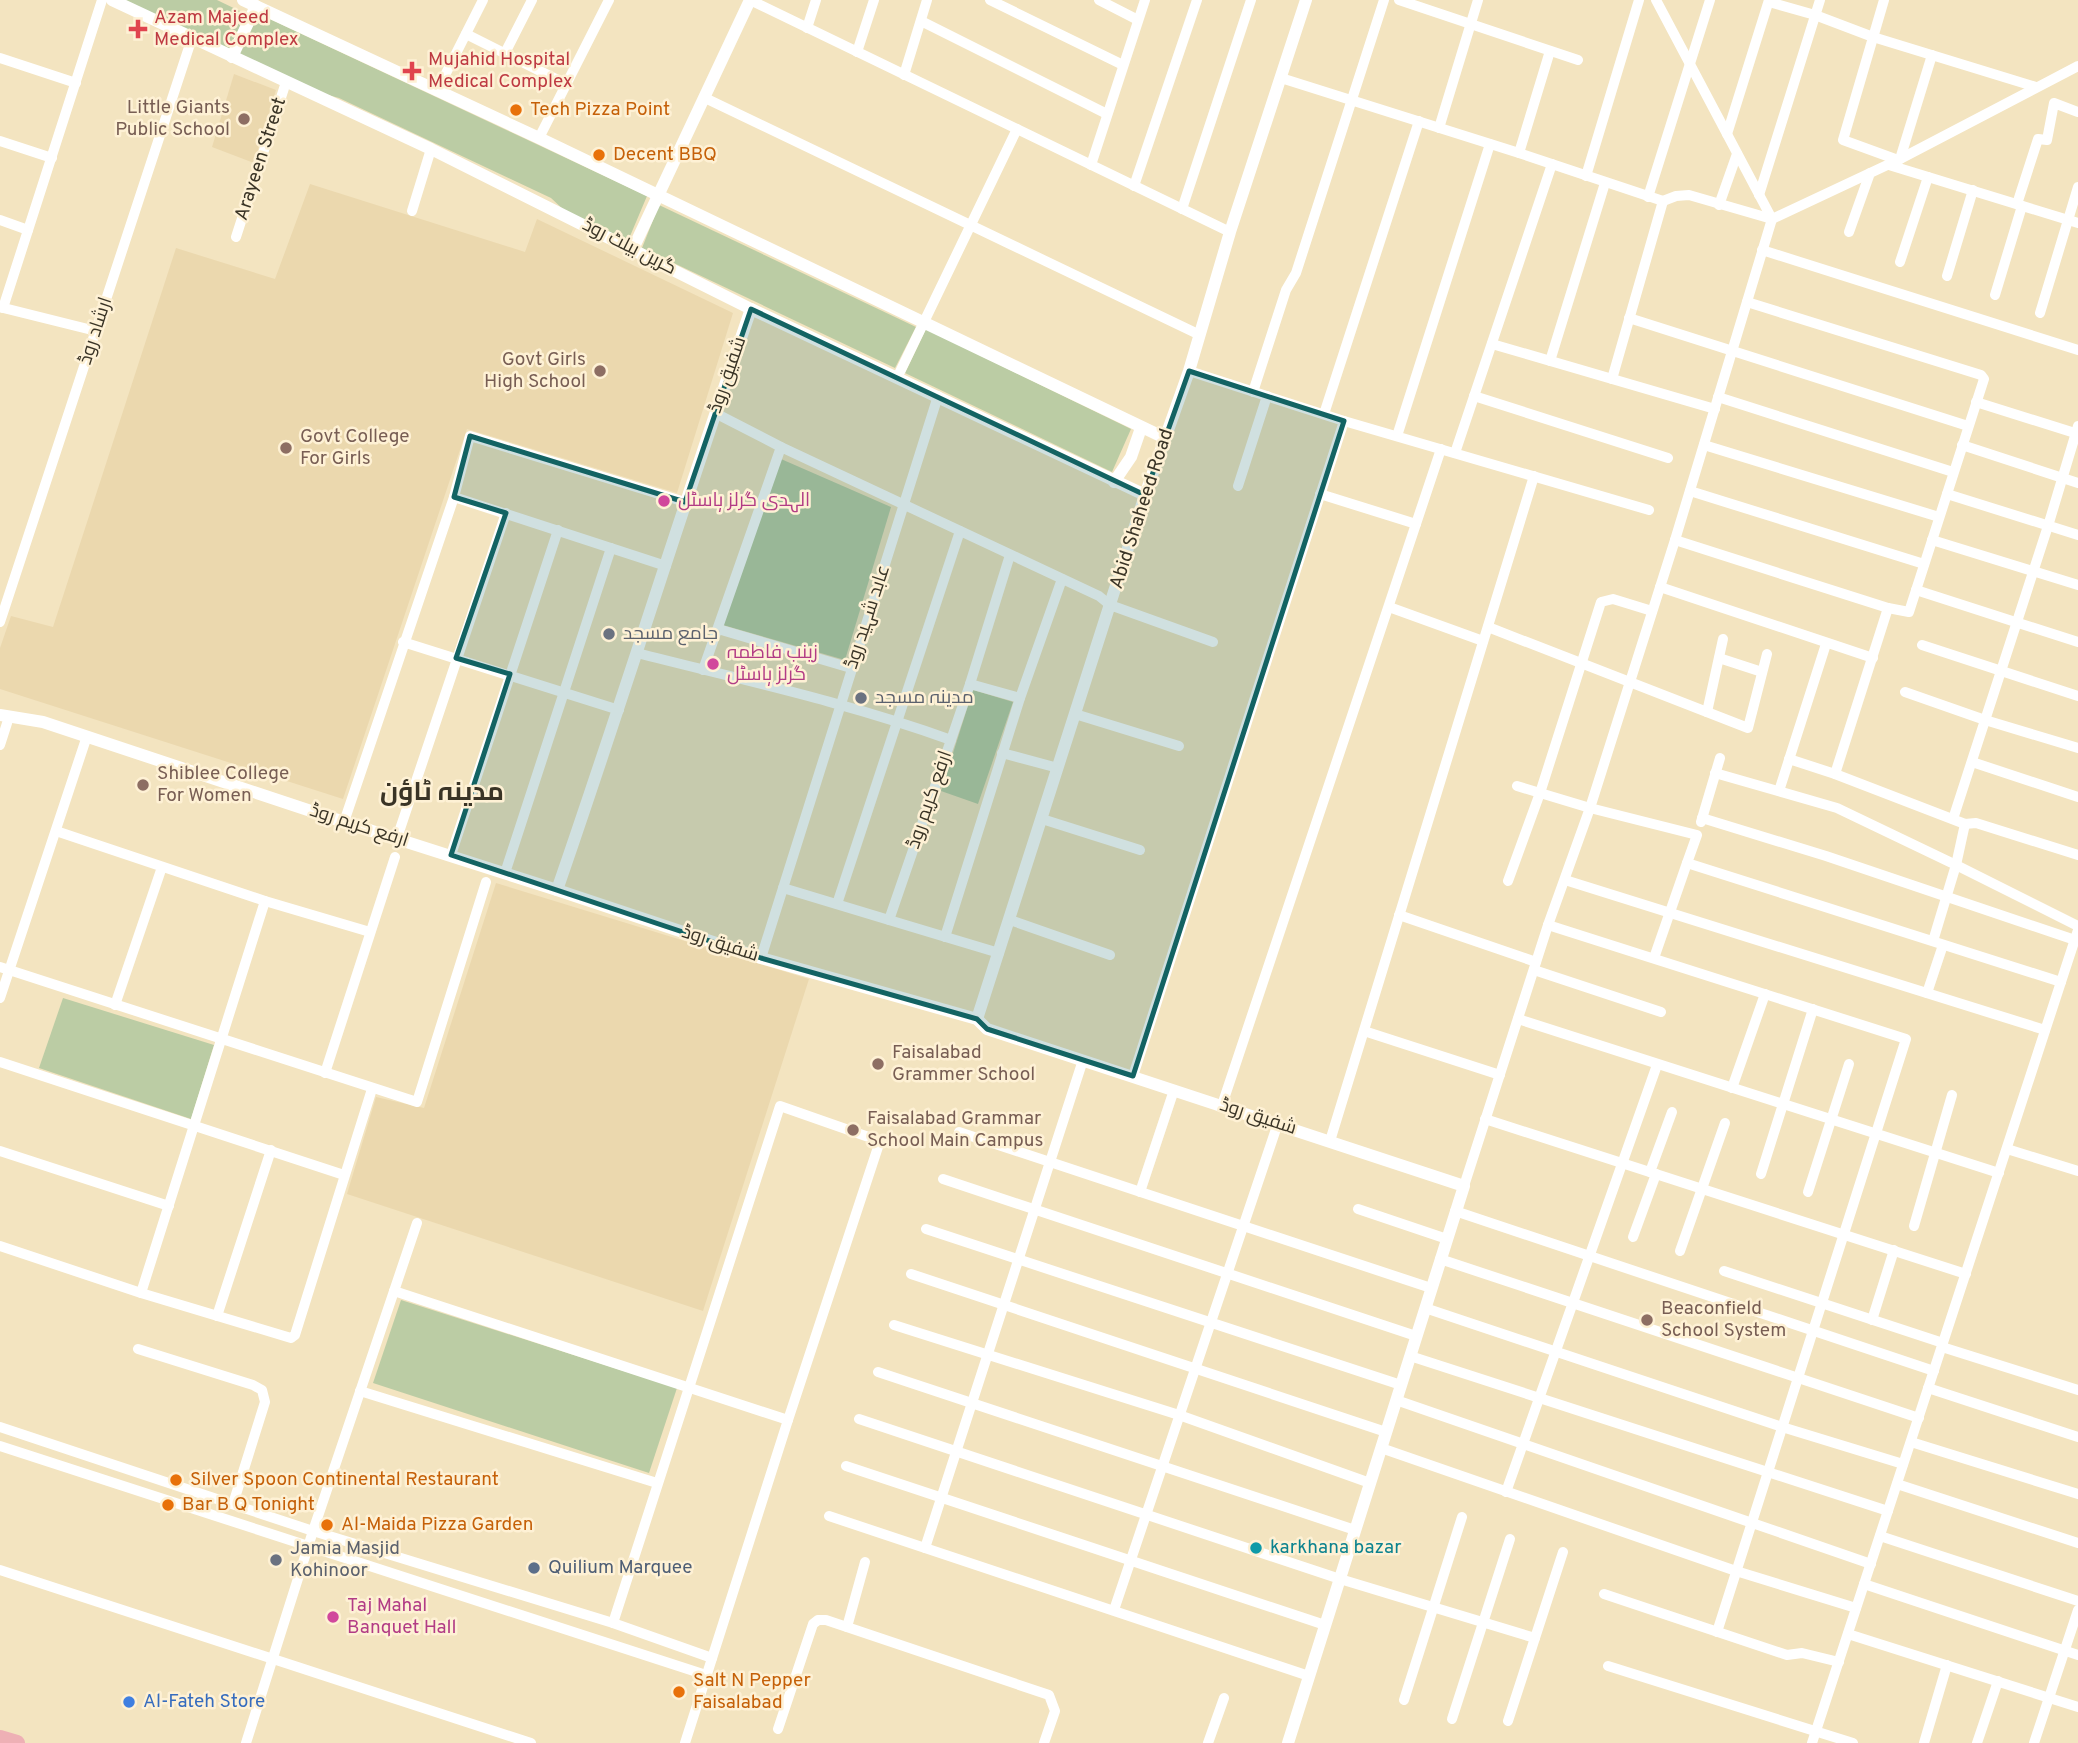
<svg xmlns="http://www.w3.org/2000/svg" width="2078" height="1743" font-family="Overpass,Cairo,sans-serif">
<style>
.built{fill:#ebd8ae}
.green{fill:#bbcca4}
.lines{fill:none;stroke-linecap:round;stroke-linejoin:round}
.minor{stroke:#fff;stroke-width:10}
.tertiary{stroke:#fff;stroke-width:12}
.primary{stroke:#eeb0b5;stroke-width:16}
.marked{fill:#136363;fill-opacity:0.2;stroke:#136363;stroke-width:5;stroke-linejoin:round}
.health-dot{fill:#e0444e;stroke:#fef1d5;stroke-width:2.5}
.food-dot{fill:#e8710a;stroke:#fef1d5;stroke-width:2.5}
.education-dot{fill:#8d6e63;stroke:#fef1d5;stroke-width:2.5}
.hotel-dot{fill:#d1479c;stroke:#fef1d5;stroke-width:2.5}
.worship-dot{fill:#6b7280;stroke:#fef1d5;stroke-width:2.5}
.culture-dot{fill:#0f9aa8;stroke:#fef1d5;stroke-width:2.5}
.service-dot{fill:#5c6f8a;stroke:#fef1d5;stroke-width:2.5}
.shop-dot{fill:#3f7fe0;stroke:#fef1d5;stroke-width:2.5}
.labels{text-anchor:middle;dominant-baseline:central;stroke-width:5;stroke-linejoin:round;paint-order:stroke}
.health-label{font-size:19px;fill:#be3a42;stroke:#fef1d5;text-anchor:start}
.education-label{font-size:19px;fill:#785e54;stroke:#fef1d5;text-anchor:start}
.food-label{font-size:19px;fill:#c56008;stroke:#fef1d5;text-anchor:start}
.street-label{font-size:19px;fill:#3a3426;stroke:#fef1d5}
.hotel-label{font-size:19px;fill:#b23c85;stroke:#fef1d5;text-anchor:start}
.worship-label{font-size:19px;fill:#5b616d;stroke:#fef1d5;text-anchor:start}
.culture-label{font-size:19px;fill:#0d838f;stroke:#fef1d5;text-anchor:start}
.service-label{font-size:19px;fill:#4e5e75;stroke:#fef1d5;text-anchor:start}
.shop-label{font-size:19px;fill:#366cbe;stroke:#fef1d5;text-anchor:start}
.district-label{font-size:26px;font-weight:bold;fill:#3a3426;stroke:#fef1d5}
</style>
<rect width="100%" height="100%" fill="#f3e4c0"/>
<g class="built">
<polygon points="234,74 276,90 254,163 212,147"/>
<polygon points="310,184 525,252 537,219 733,313 677,493 467,429 343,799 0,689 0,648 11,616 53,627 176,248 275,279"/>
<polygon points="496,883 809,979 703,1311 347,1194 376,1097 424,1108"/>
</g>
<g class="green">
<polygon points="122,0 217,0 246,14 228,51"/>
<polygon points="257,13 647,196 628,241 566,212 551,198 339,98 310,90 239,55"/>
<polygon points="659,205 916,327 895,368 642,248"/>
<polygon points="926,329 1131,429 1112,472 905,373"/>
<polygon points="781,459 891,507 845,660 723,625"/>
<polygon points="973,690 1013,702 978,804 941,791"/>
<polygon points="63,998 214,1045 191,1119 39,1068"/>
<polygon points="401,1300 677,1388 649,1473 373,1383"/>
</g>
<g class="lines">
<g class="minor">
<polyline points="750,0 1230,232"/>
<polyline points="990,0 1123,65"/>
<polyline points="1099,0 1138,20"/>
<polyline points="1399,0 1578,60"/>
<polyline points="1884,0 1843,140 1898,160"/>
<polyline points="1769,2 1815,15 1873,37 2036,87"/>
<polyline points="921,21 1107,114"/>
<polyline points="807,28 816,0"/>
<polyline points="466,34 566,84"/>
<polyline points="857,52 874,0"/>
<polyline points="505,53 532,0"/>
<polyline points="0,58 76,83"/>
<polyline points="904,75 927,0"/>
<polyline points="1281,78 1519,153 1663,201 1612,379"/>
<polyline points="437,91 483,0"/>
<polyline points="705,98 1200,335"/>
<polyline points="1439,128 1478,0"/>
<polyline points="1727,134 1769,0"/>
<polyline points="539,138 609,0"/>
<polyline points="0,141 52,158"/>
<polyline points="1519,153 1550,51"/>
<polyline points="1900,159 1932,55"/>
<polyline points="1091,165 1145,0"/>
<polyline points="1889,165 2078,223"/>
<polyline points="1586,176 1639,0"/>
<polyline points="1134,186 1197,0"/>
<polyline points="1759,195 1820,0"/>
<polyline points="1648,197 1710,0"/>
<polyline points="1663,201 1676,196 1689,195 1772,219 1900,159 2078,66"/>
<polyline points="2017,204 2038,139 2047,140 2054,103 2078,112"/>
<polyline points="1719,205 1737,154"/>
<polyline points="1182,209 1251,0"/>
<polyline points="412,211 431,149"/>
<polyline points="0,220 28,230"/>
<polyline points="1849,232 1870,173"/>
<polyline points="236,237 286,82"/>
<polyline points="1762,250 2078,350"/>
<polyline points="1900,262 1928,177"/>
<polyline points="1947,276 1973,190"/>
<polyline points="1995,295 2022,206"/>
<polyline points="0,307 96,331"/>
<polyline points="3,308 102,0"/>
<polyline points="2040,313 2078,187"/>
<polyline points="1629,318 1968,426"/>
<polyline points="1492,344 1715,409"/>
<polyline points="1550,361 1605,183"/>
<polyline points="1189,371 1344,421 1649,510"/>
<polyline points="897,378 1017,129"/>
<polyline points="1253,392 1286,290 1296,273 1384,0"/>
<polyline points="1474,396 1668,458"/>
<polyline points="1718,397 1953,472"/>
<polyline points="1976,402 2078,434"/>
<polyline points="715,413 781,447 1099,596 1110,605 1213,642"/>
<polyline points="1324,414 1419,121"/>
<polyline points="1397,436 1490,144"/>
<polyline points="1704,445 1939,517"/>
<polyline points="1962,445 2078,483"/>
<polyline points="1455,453 1552,164"/>
<polyline points="1238,486 1267,396"/>
<polyline points="1690,491 1924,564"/>
<polyline points="1320,494 1416,524"/>
<polyline points="1947,494 2078,535"/>
<polyline points="454,497 666,566"/>
<polyline points="1675,540 1888,608 1909,612 1984,379 1981,375 1747,302"/>
<polyline points="1932,540 2078,585"/>
<polyline points="1660,587 1873,658"/>
<polyline points="1916,590 2078,642"/>
<polyline points="1389,607 1483,641"/>
<polyline points="0,622 192,38"/>
<polyline points="1488,627 1748,728 1767,654"/>
<polyline points="718,629 851,668"/>
<polyline points="403,642 619,710"/>
<polyline points="1922,645 2078,696"/>
<path d="M637 653C743 680 849 703 951 740L889 920 783 888"/>
<polyline points="1719,658 1762,672"/>
<polyline points="703,670 781,447"/>
<polyline points="970,684 1010,555"/>
<polyline points="1905,692 1985,720 2078,748"/>
<polyline points="1707,712 1723,639"/>
<polyline points="1075,714 1179,746"/>
<polyline points="951,740 970,684 1020,698"/>
<polyline points="0,745 9,717"/>
<polyline points="1002,753 1058,768"/>
<polyline points="1789,759 1835,774 1965,824 1976,823 2078,855"/>
<polyline points="1972,762 2078,797"/>
<polyline points="1715,773 1837,808 1956,865 2078,926"/>
<polyline points="1835,774 1888,608"/>
<polyline points="1517,786 1590,808 1697,835 1687,863 2061,982"/>
<polyline points="1779,791 1826,644"/>
<polyline points="1702,818 1826,856 2075,940"/>
<polyline points="1042,819 1140,850"/>
<polyline points="1953,819 2048,526 2078,426"/>
<polyline points="344,822 454,497 470,436 685,502"/>
<polyline points="1701,822 1720,758"/>
<polyline points="56,831 265,901 370,932"/>
<polyline points="397,838 506,513"/>
<polyline points="451,855 558,530"/>
<polyline points="505,873 611,548"/>
<polyline points="1565,880 2045,1030"/>
<polyline points="1508,881 1540,793 1601,602 1613,599 1652,611"/>
<polyline points="837,904 960,531"/>
<polyline points="1399,915 1536,962"/>
<polyline points="889,920 999,953"/>
<polyline points="1010,920 1110,955"/>
<polyline points="1548,925 1906,1039 1717,1632"/>
<polyline points="945,937 1020,698 1062,579"/>
<polyline points="1933,941 1956,865 1965,824"/>
<polyline points="761,958 938,396"/>
<polyline points="1654,958 1687,863"/>
<polyline points="0,967 417,1102 486,882"/>
<polyline points="1534,970 1661,1012"/>
<polyline points="1927,993 1943,945"/>
<polyline points="0,998 87,736"/>
<polyline points="115,1005 162,867"/>
<polyline points="1518,1019 1999,1173"/>
<polyline points="1364,1031 1500,1075"/>
<polyline points="0,1062 344,1175"/>
<polyline points="325,1073 395,857"/>
<polyline points="1133,1076 1344,421"/>
<polyline points="1732,1088 1765,994"/>
<polyline points="1222,1105 1441,449"/>
<polyline points="1485,1119 1966,1274"/>
<polyline points="959,1132 1431,1288"/>
<polyline points="1330,1141 1534,476"/>
<polyline points="2007,1149 2078,1171"/>
<polyline points="0,1151 169,1206"/>
<polyline points="1650,1172 1672,1112"/>
<polyline points="1761,1174 1813,1009"/>
<polyline points="943,1179 1416,1336"/>
<polyline points="1464,1186 1548,925 1590,808 1675,540 1772,219 1656,0"/>
<polyline points="1140,1192 1174,1090"/>
<polyline points="1808,1192 1849,1064"/>
<polyline points="1358,1209 1447,1239"/>
<polyline points="1455,1211 1934,1371"/>
<polyline points="1914,1226 1952,1095"/>
<polyline points="926,1229 1401,1385"/>
<polyline points="1633,1237 1656,1174"/>
<polyline points="0,1246 141,1293 291,1338 295,1335 372,1089"/>
<polyline points="1680,1251 1725,1123"/>
<polyline points="1440,1259 1919,1418"/>
<polyline points="1724,1271 1943,1343"/>
<polyline points="911,1274 1386,1432"/>
<polyline points="394,1291 788,1420"/>
<polyline points="141,1293 265,901"/>
<polyline points="1425,1308 1782,1427 1903,1464"/>
<polyline points="217,1316 271,1150"/>
<polyline points="1872,1320 1894,1250"/>
<polyline points="894,1325 1179,1415 1370,1483"/>
<polyline points="1942,1347 2078,1390"/>
<polyline points="138,1349 253,1385 262,1390 265,1402 233,1504"/>
<polyline points="1410,1356 1888,1511"/>
<polyline points="878,1372 1355,1530"/>
<polyline points="1928,1388 2078,1437"/>
<polyline points="360,1391 657,1483"/>
<polyline points="1396,1400 1871,1564"/>
<polyline points="859,1419 1340,1579 1535,1638 1563,1552"/>
<polyline points="0,1427 313,1531 613,1623 712,1658"/>
<polyline points="1911,1442 2078,1494"/>
<polyline points="0,1446 706,1675"/>
<polyline points="1381,1448 1736,1571 1856,1608"/>
<polyline points="846,1466 1325,1625"/>
<polyline points="1897,1484 2078,1543"/>
<polyline points="1506,1492 1657,1065"/>
<polyline points="829,1516 1309,1676"/>
<polyline points="1880,1536 2078,1601"/>
<polyline points="925,1548 1083,1060"/>
<polyline points="0,1570 531,1743"/>
<polyline points="1864,1584 2078,1655"/>
<polyline points="1604,1594 1787,1655 1802,1653 1839,1662"/>
<polyline points="1114,1610 1278,1123"/>
<polyline points="613,1623 780,1106 880,1141 788,1420 685,1743"/>
<polyline points="847,1627 865,1562"/>
<polyline points="1848,1634 2078,1707"/>
<polyline points="1608,1666 1853,1743"/>
<polyline points="1404,1700 1462,1517"/>
<polyline points="1452,1719 1510,1539"/>
<polyline points="1508,1721 1535,1638"/>
<polyline points="778,1729 813,1624 818,1620 826,1620 1049,1695 1055,1711 1044,1743"/>
<polyline points="246,1743 313,1531 417,1223"/>
<polyline points="1208,1743 1224,1698"/>
<polyline points="1812,1743 2078,930"/>
<polyline points="1924,1743 1947,1665"/>
<polyline points="1977,1743 1998,1681"/>
<polyline points="2034,1743 2078,1610"/>
</g>
<g class="tertiary">
<polyline points="112,0 431,149 751,309 1145,495"/>
<polyline points="243,0 539,138 1165,438"/>
<polyline points="232,57 256,6"/>
<polyline points="633,249 750,0"/>
<path d="M751 309C684 502 624 697 557 890L761 958 977 1019 987 1029 1464 1186 1288 1743"/>
<polyline points="1114,482 1131,457 1141,428"/>
<polyline points="0,715 43,722 344,822 557,890"/>
<polyline points="977,1019 1145,495 1189,371 1230,232 1306,0"/>
</g>
<polyline class="primary" points="0,1738 17,1743"/>
</g>
<path class="marked" d="M751 309 1145 495 1189 371 1344 421 1133 1076 987 1029 977 1019 761 958 451 855 510 674 456 658 506 513 454 497 470 436 685 502Z"/>
<g class="health-dot">
<path d="M134.5 18.5h7v7h7v7h-7v7h-7v-7h-7v-7h7z"/>
<path d="M408.5 60.5h7v7h7v7h-7v7h-7v-7h-7v-7h7z"/>
</g>
<g class="food-dot">
<circle cx="516" cy="110" r="7"/>
<circle cx="599" cy="155" r="7"/>
<circle cx="176" cy="1480" r="7"/>
<circle cx="168" cy="1505" r="7"/>
<circle cx="327" cy="1525" r="7"/>
<circle cx="679" cy="1692" r="7"/>
</g>
<g class="education-dot">
<circle cx="244" cy="119" r="7"/>
<circle cx="600" cy="371" r="7"/>
<circle cx="286" cy="448" r="7"/>
<circle cx="143" cy="785" r="7"/>
<circle cx="878" cy="1064" r="7"/>
<circle cx="853" cy="1130" r="7"/>
<circle cx="1647" cy="1320" r="7"/>
</g>
<g class="hotel-dot">
<circle cx="664" cy="501" r="7"/>
<circle cx="713" cy="664" r="7"/>
<circle cx="333" cy="1617" r="7"/>
</g>
<g class="worship-dot">
<circle cx="609" cy="634" r="7"/>
<circle cx="861" cy="698" r="7"/>
<circle cx="276" cy="1560" r="7"/>
</g>
<circle class="culture-dot" cx="1256" cy="1548" r="7"/>
<circle class="service-dot" cx="534" cy="1568" r="7"/>
<circle class="shop-dot" cx="129" cy="1702" r="7"/>
<g class="labels">
<g class="health-label">
<text x="154" y="18">Azam Majeed<tspan x="154" dy="22">Medical Complex</tspan></text>
<text x="428" y="60">Mujahid Hospital<tspan x="428" dy="22">Medical Complex</tspan></text>
</g>
<g class="education-label">
<text x="230" y="108" text-anchor="end">Little Giants<tspan x="230" dy="22">Public School</tspan></text>
<text x="586" y="360" text-anchor="end">Govt Girls<tspan x="586" dy="22">High School</tspan></text>
<text x="300" y="437">Govt College<tspan x="300" dy="22">For Girls</tspan></text>
<text x="157" y="774">Shiblee College<tspan x="157" dy="22">For Women</tspan></text>
<text x="892" y="1053">Faisalabad<tspan x="892" dy="22">Grammer School</tspan></text>
<text x="867" y="1119">Faisalabad Grammar<tspan x="867" dy="22">School Main Campus</tspan></text>
<text x="1661" y="1309">Beaconfield<tspan x="1661" dy="22">School System</tspan></text>
</g>
<g class="food-label">
<text x="530" y="110">Tech Pizza Point</text>
<text x="613" y="155">Decent BBQ</text>
<text x="190" y="1480">Silver Spoon Continental Restaurant</text>
<text x="182" y="1505">Bar B Q Tonight</text>
<text x="341" y="1525">Al-Maida Pizza Garden</text>
<text x="693" y="1681">Salt N Pepper<tspan x="693" dy="22">Faisalabad</tspan></text>
</g>
<g class="street-label">
<text transform="translate(261 159) rotate(-72)">Arayeen Street</text>
<text transform="translate(629 247) rotate(27)">گرین بیلٹ روڈ</text>
<text transform="translate(96 331) rotate(-72)">ارشاد روڈ</text>
<text transform="translate(728 375) rotate(-71)">شفیق روڈ</text>
<text transform="translate(1142 509) rotate(-72)">Abid Shaheed Road</text>
<text transform="translate(868 617) rotate(-72)">عابد شہید روڈ</text>
<text transform="translate(930 800) rotate(-71)">ارفع کریم روڈ</text>
<text transform="translate(359 826) rotate(18)">ارفع کریم روڈ</text>
<text transform="translate(720 944) rotate(18)">شفیق روڈ</text>
<text transform="translate(1258 1117) rotate(18)">شفیق روڈ</text>
</g>
<g class="hotel-label">
<text x="678" y="501">الہدی گرلز ہاسٹل</text>
<text x="727" y="653">زینب فاطمہ<tspan x="727" dy="22">گرلز ہاسٹل</tspan></text>
<text x="347" y="1606">Taj Mahal<tspan x="347" dy="22">Banquet Hall</tspan></text>
</g>
<g class="worship-label">
<text x="623" y="634">جامع مسجد</text>
<text x="875" y="698">مدینہ مسجد</text>
<text x="290" y="1549">Jamia Masjid<tspan x="290" dy="22">Kohinoor</tspan></text>
</g>
<g class="culture-label">
<text x="1270" y="1548">karkhana bazar</text>
</g>
<g class="service-label">
<text x="548" y="1568">Quilium Marquee</text>
</g>
<g class="shop-label">
<text x="143" y="1702">Al-Fateh Store</text>
</g>
<g class="district-label">
<text x="442" y="793">مدینہ ٹاؤن</text>
</g>
</g>
</svg>
